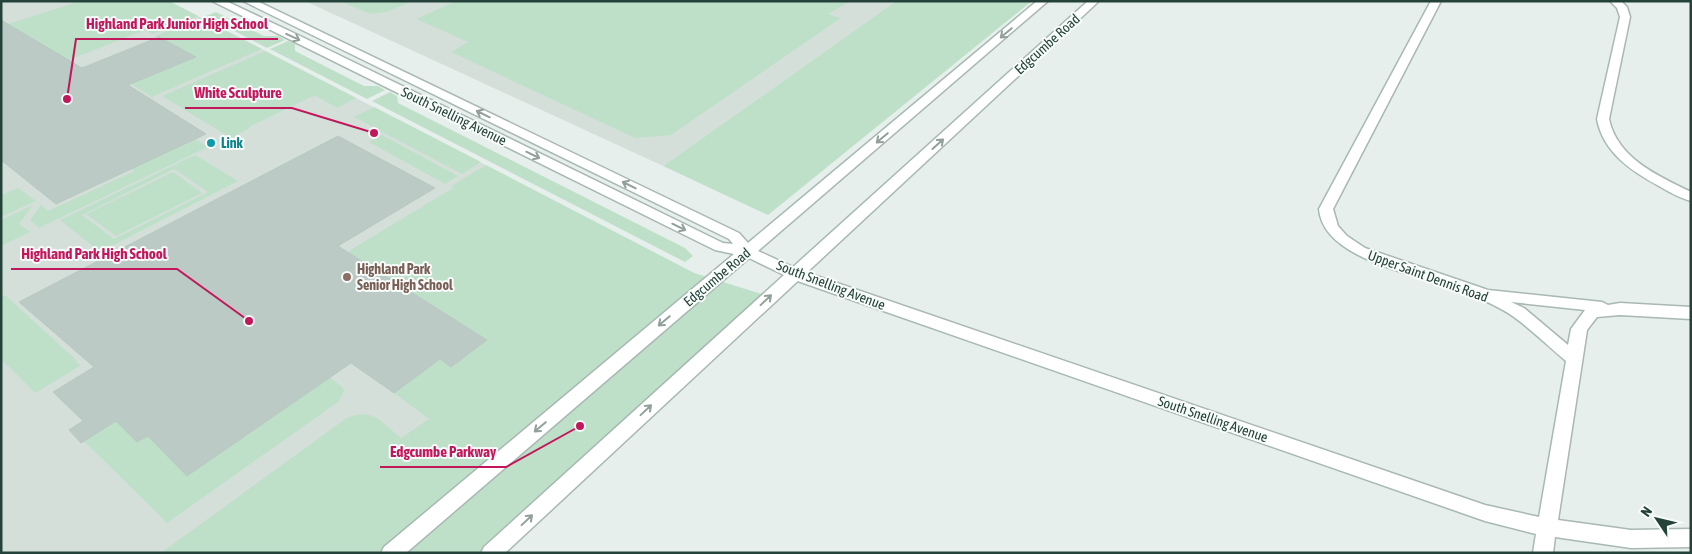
<svg xmlns="http://www.w3.org/2000/svg" width="1692" height="554" font-family="'Asap Condensed',sans-serif">
<style>
.built{fill:#d4dfda}
.green{fill:#bfe0c8;fill-rule:evenodd}
.building{fill:#bbcac4;stroke:#b8c9c2}
.lines{fill:none;stroke-linecap:round;stroke-linejoin:round}
.minor-casing{stroke:#a8b8b2;stroke-width:3}
.tertiary-casing{stroke:#a8b8b2;stroke-width:3}
.minor{fill:#fff;fill-rule:evenodd}
.tertiary{fill:#fff;fill-rule:evenodd}
.oneway{stroke:#92a09c}
.culture-dot{fill:#0f9aa8;stroke:#f7fbf9;stroke-width:2}
.education-dot{fill:#8d6e63;stroke:#f7fbf9;stroke-width:2}
.labels{text-anchor:middle;dominant-baseline:central;stroke-width:4;stroke-linejoin:round;paint-order:stroke}
.street-label{font-size:14px;fill:#24423a;stroke:#f7fbf9}
.culture-label{font-size:14px;font-weight:bold;fill:#0d838f;stroke:#f7fbf9;text-anchor:start}
.education-label{font-size:14px;font-weight:bold;fill:#785e54;stroke:#f7fbf9;text-anchor:start}
.leader{fill:none;stroke:#c2185b;stroke-width:2}
.callout-dot{fill:#c2185b;stroke:#f7fbf9;stroke-width:2}
.callout-label{font-size:15px;text-anchor:middle;font-weight:bold;fill:#c2185b;stroke:#f7fbf9;stroke-width:4;stroke-linejoin:round;paint-order:stroke}
</style>
<rect width="100%" height="100%" fill="#e6efeb"/>
<g class="built">
<polygon points="1,1 169,1 694,273 366,553 1,553"/>
<polygon points="305,1 896,1 663,166"/>
</g>
<g class="green">
<polygon points="71,1 169,1 198,16 153,34 145,30 69,60 8,24 74,3"/>
<polygon points="340,1 412,1 387,12 370,14"/>
<polygon points="456,1 850,1 828,14 841,18 671,135 635,138 451,52 468,42 416,19"/>
<polygon points="896,1 1032,1 768,215 663,166"/>
<polygon points="216,12 264,36 278,36 285,40 267,48 206,16"/>
<polygon points="201,18 262,49 152,97 131,84 195,57 155,36"/>
<polygon points="288,41 295,44 295,51 364,86 378,86 385,90 367,99 270,49"/>
<polygon points="265,51 356,98 337,108 316,96 311,97 249,127 250,128 231,138 162,96"/>
<polygon points="390,92 397,96 398,103 685,248 693,256 685,262 372,101"/>
<polygon points="374,107 481,162 462,174 354,117"/>
<polygon points="382,135 458,176 445,184 369,142"/>
<polygon points="195,139 208,147 39,228 30,220 41,205 48,211 134,171 131,169"/>
<path d="M195 155 238 181 100 252 60 220ZM174 169 208 192 114 239 82 215Z"/>
<path d="M486 165 694 273 778 299 505 553H161L345 419C372 406 381 422 401 438L429 419 394 393 440 359 451 367 487 340 364 262 321 276 352 249 453 188 451 186Z"/>
<polygon points="173,172 202,193 116,236 86,214"/>
<polygon points="18,188 36,201 1,217 1,195"/>
<polygon points="33,205 19,224 30,232 1,246 1,220"/>
<polygon points="5,295 74,358 80,366 35,393 1,359 1,297"/>
<polygon points="329,377 341,386 344,391 338,402 167,523 84,441 116,421 148,435 187,476"/>
</g>
<g class="building">
<polygon points="1,20 82,68 159,37 196,57 128,85 206,134 56,204 1,160"/>
<polygon points="338,136 435,188 338,246 487,340 451,367 440,359 394,393 351,363 187,476 148,436 137,442 116,421 81,443 69,430 83,421 53,392 94,367 19,302"/>
</g>
<g class="lines">
<defs>
<g id="minor">
<path d="M1431 1H1441L1333 209 1338 226 1347 236 1365 248 1488 290 1602 302 1608 305 1620 303 1691 307V319L1620 315 1597 317 1587 330 1558 520 1631 530 1691 529V547L1631 548 1555 537 1553 553H1533L1536 534 1485 521 789 278 787 274 789 270H799L1485 505 1539 517 1566 361C1548 346 1532 330 1514 317 1503 309 1489 303 1477 297 1435 276 1324 265 1319 209ZM1511 302 1585 310 1571 329 1568 345 1524 308Z"/>
<path d="M1610 1H1621L1627 7 1630 17 1609 119C1617 158 1658 176 1691 192V201C1680 198 1669 192 1659 186 1631 171 1603 152 1597 119L1620 17 1617 8Z"/>
</g>
<polygon id="tertiary" points="212,1 226,1 298,35 723,243 733,244 729,239 243,1 257,1 739,233 748,243 1037,1 1048,1 758,251 793,267 1088,1 1099,1 505,553 481,553 484,547 784,275 749,258 406,553 381,553 384,547 734,254 715,250"/>
</defs>
<use href="#minor" class="minor-casing"/>
<use href="#tertiary" class="tertiary-casing"/>
<use href="#minor" class="minor"/>
<use href="#tertiary" class="tertiary"/>
</g>
<defs><path id="oneway-shaft" d="M-6 0H5M1.5-3L5.5 0L1.5 3" fill="none" stroke-width="1.6" stroke-linecap="round" stroke-linejoin="round" transform="scale(1.25)"/></defs>
<g class="oneway">
<use href="#oneway-shaft" transform="translate(1006 33) rotate(140)"/>
<use href="#oneway-shaft" transform="translate(293 37) rotate(25)"/>
<use href="#oneway-shaft" transform="translate(483 114) rotate(-154)"/>
<use href="#oneway-shaft" transform="translate(882 138) rotate(140)"/>
<use href="#oneway-shaft" transform="translate(938 144) rotate(-42)"/>
<use href="#oneway-shaft" transform="translate(533 155) rotate(26)"/>
<use href="#oneway-shaft" transform="translate(629 185) rotate(-154)"/>
<use href="#oneway-shaft" transform="translate(679 227) rotate(26)"/>
<use href="#oneway-shaft" transform="translate(766 300) rotate(-43)"/>
<use href="#oneway-shaft" transform="translate(664 321) rotate(140)"/>
<use href="#oneway-shaft" transform="translate(646 410) rotate(-43)"/>
<use href="#oneway-shaft" transform="translate(540 427) rotate(140)"/>
<use href="#oneway-shaft" transform="translate(527 520) rotate(-43)"/>
</g>
<circle class="culture-dot" cx="211" cy="143" r="5"/>
<circle class="education-dot" cx="347" cy="277" r="5"/>
<g class="labels">
<g class="street-label">
<text transform="translate(1047 44) rotate(-42)">Edgcumbe Road</text>
<text transform="translate(454 116) rotate(26)">South Snelling Avenue</text>
<text transform="translate(1428 276) rotate(20)">Upper Saint Dennis Road</text>
<text transform="translate(717 277) rotate(-40)">Edgcumbe Road</text>
<text transform="translate(831 285) rotate(21)">South Snelling Avenue</text>
<text transform="translate(1213 419) rotate(19)">South Snelling Avenue</text>
</g>
<g class="culture-label">
<text x="221" y="143">Link</text>
</g>
<g class="education-label">
<text x="357" y="269">Highland Park<tspan x="357" dy="16">Senior High School</tspan></text>
</g>
</g>
<path class="leader" d="M67 99L76 39H278M374 133L292 108H185M249 321L177 269H11M580 426L506 467H380"/>
<g class="callout-dot">
<circle cx="67" cy="99" r="5"/>
<circle cx="374" cy="133" r="5"/>
<circle cx="249" cy="321" r="5"/>
<circle cx="580" cy="426" r="5"/>
</g>
<g class="callout-label">
<text x="177" y="29">Highland Park Junior High School</text>
<text x="238" y="98">White Sculpture</text>
<text x="94" y="259">Highland Park High School</text>
<text x="443" y="457">Edgcumbe Parkway</text>
</g>
<rect width="1692" height="554" fill="none" stroke="#24423a" stroke-width="5"/>
<g transform="translate(1657 519) rotate(305)" stroke="#f7fbf9" stroke-width="4" paint-order="stroke">
<path d="M0-4L9 19L0 12L-9 19Z" fill="#24423a"/>
<text y="-8" font-size="14" font-weight="bold" text-anchor="middle" fill="#24423a">N</text>
</g>
</svg>
